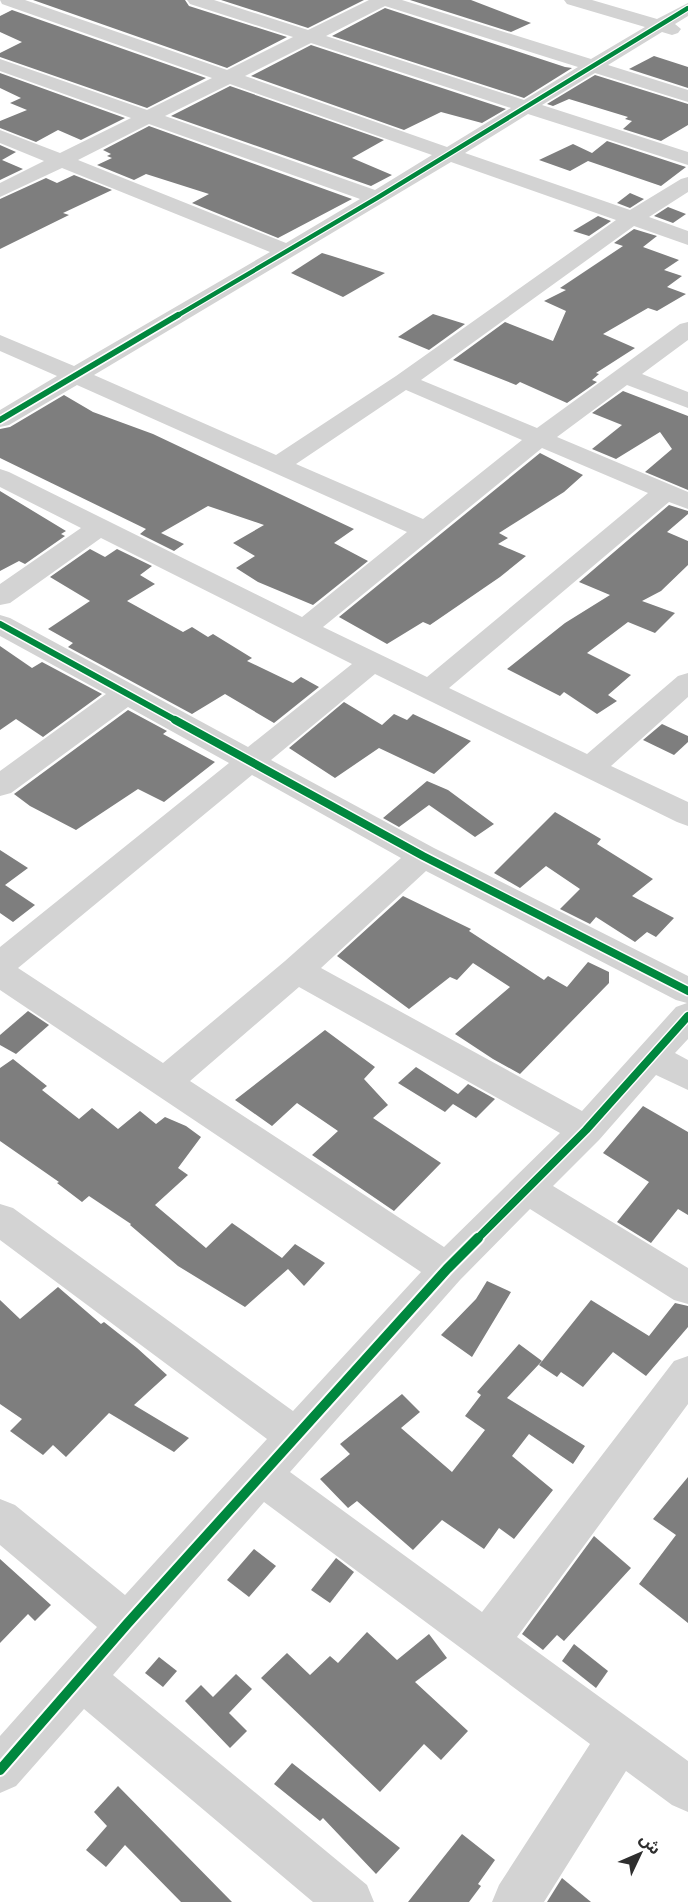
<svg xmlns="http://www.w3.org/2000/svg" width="688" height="1902" font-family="Raleway,'Noto Sans Arabic',sans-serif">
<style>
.building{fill:#7e7e7e}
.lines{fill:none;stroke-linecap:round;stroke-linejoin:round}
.minor{fill:#d3d3d3;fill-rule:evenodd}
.cycleway-far3-casing{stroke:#fff;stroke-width:7}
.cycleway-far2-casing{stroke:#fff;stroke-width:9}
.cycleway-far1-casing{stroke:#fff;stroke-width:11}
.cycleway-casing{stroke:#fff;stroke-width:14}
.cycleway-far3{stroke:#00873e;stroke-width:4.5}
.cycleway-far2{stroke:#00873e;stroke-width:6}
.cycleway-far1{stroke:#00873e;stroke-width:8}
.cycleway{stroke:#00873e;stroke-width:10}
</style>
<rect width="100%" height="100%" fill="#fff"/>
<g class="building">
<polygon points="33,0 185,0 189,6 287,37 227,68"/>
<polygon points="221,0 364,0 308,28"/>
<polygon points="410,0 471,0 531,23 511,32"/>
<polygon points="385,8 565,67 572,68 524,98 332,36"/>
<polygon points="12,10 206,78 147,108 0,57 0,53 22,42 0,32 0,16"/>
<polygon points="311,45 506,109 482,123 441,112 404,130 251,76"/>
<polygon points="654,56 688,67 688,88 629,69"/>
<polygon points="0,73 125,118 81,140 58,130 36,142 0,128 0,121 27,110 10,103 21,98 0,88"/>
<polygon points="595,75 688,104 688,125 661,141 623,129 632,121 625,119 628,117 569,99 553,106 547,104"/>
<polygon points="230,86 384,140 352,158 392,175 371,186 171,116"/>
<polygon points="149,126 352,199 278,238 192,203 209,194 146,174 134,180 97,165 112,158 107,156 111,154 103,150"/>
<polygon points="607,141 686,167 661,186 588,161 570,171 539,160 573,144 592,153"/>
<polygon points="0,145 16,152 2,160 23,169 0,180"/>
<polygon points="74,175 112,190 63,213 69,215 0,249 0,199 46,178 57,183"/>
<polygon points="630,193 644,199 630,208 617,203"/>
<polygon points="668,207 686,214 673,223 654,216"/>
<polygon points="598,216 611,221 589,236 573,231"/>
<polygon points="634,229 657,236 643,247 679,260 664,270 682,276 667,287 686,294 657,311 648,308 603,334 635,348 596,373 599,374 592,380 597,382 567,403 520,382 516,385 453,360 505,322 553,341 566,311 544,301 566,290 560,288 623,246 614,243"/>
<polygon points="322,253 332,256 385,273 343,297 291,273"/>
<polygon points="433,314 465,324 429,350 398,337"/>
<polygon points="623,391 688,416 688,490 645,472 672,449 660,432 616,459 592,449 622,425 592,413"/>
<polygon points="64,395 93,412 153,434 354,529 334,543 368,561 313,605 258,582 236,568 255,556 233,543 264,525 208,506 161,533 184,544 174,551 140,534 146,529 0,458 0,429 10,427"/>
<polygon points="540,453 583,475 564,492 499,533 508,538 498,544 526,556 500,577 430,625 423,622 387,644 339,617"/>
<polygon points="0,491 66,531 61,534 65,536 25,564 19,561 0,571"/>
<polygon points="669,505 688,511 688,514 667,532 688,541 688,565 661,591 642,601 675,613 655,633 628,622 587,653 631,675 608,695 617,701 597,714 564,692 560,696 507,669 565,623 610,595 579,582"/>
<polygon points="90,549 105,557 117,549 152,566 140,575 155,584 127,601 183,632 192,627 208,637 213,634 252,658 247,661 293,683 301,677 319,687 274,723 225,694 192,714 68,647 73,643 48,629 90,601 50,577"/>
<polygon points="0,646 32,668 42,662 102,694 43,737 16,719 0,730"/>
<polygon points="344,702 382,725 394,714 407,720 413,714 471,741 434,774 379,748 335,778 289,748"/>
<polygon points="128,710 167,731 163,734 215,762 164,802 138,789 76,830 30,806 14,794"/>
<polygon points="662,724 688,736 688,742 674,755 643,740"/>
<polygon points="427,781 448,790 494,824 475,837 429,805 399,827 383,818"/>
<polygon points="555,812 601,839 597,844 653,879 632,896 674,918 656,937 647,932 635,942 596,917 590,924 560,909 580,889 546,866 520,888 494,873"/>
<polygon points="0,850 28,868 5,885 35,905 13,922 0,913"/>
<polygon points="403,896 471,929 469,931 544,980 548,976 567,987 588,962 609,972 609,983 520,1074 493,1059 455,1034 510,987 473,963 457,980 450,977 409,1009 337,956"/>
<polygon points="28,1011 49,1025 16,1054 0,1045 0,1035"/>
<polygon points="325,1030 375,1067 364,1079 388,1105 373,1118 441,1163 394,1211 312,1155 338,1131 297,1103 272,1126 235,1100"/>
<polygon points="13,1059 47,1086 42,1090 79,1119 92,1108 118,1129 140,1111 156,1124 165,1117 186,1126 201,1137 178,1168 188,1175 155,1205 206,1248 232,1223 282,1258 295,1244 325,1263 304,1286 288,1269 245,1307 178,1266 130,1225 131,1224 89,1196 82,1202 57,1183 59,1182 0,1141 0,1068"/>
<polygon points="416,1067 458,1094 468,1084 495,1099 476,1118 453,1104 445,1112 398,1083"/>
<polygon points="643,1106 688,1132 688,1215 678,1209 651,1243 617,1222 649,1182 603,1153"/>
<polygon points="487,1281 511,1292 472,1357 441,1335 476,1299"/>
<polygon points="58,1287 101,1324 104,1322 137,1348 167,1375 134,1405 189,1438 174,1452 109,1413 66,1457 53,1445 43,1455 10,1431 22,1419 0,1404 0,1300 20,1319"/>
<polygon points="591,1300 649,1336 675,1303 688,1306 688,1327 646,1376 613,1352 583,1387 561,1372 557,1377 539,1365"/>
<polygon points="519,1344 542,1361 507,1398 585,1446 573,1464 529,1434 512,1456 553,1490 514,1539 499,1528 484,1549 442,1520 413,1550 357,1501 348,1508 320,1479 350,1454 340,1444 402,1394 420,1412 401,1428 452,1472 485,1430 465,1416 481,1395 477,1392"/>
<polygon points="688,1477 688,1623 639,1584 676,1535 653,1519"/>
<polygon points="594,1536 631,1568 564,1641 557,1635 543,1650 522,1634"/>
<polygon points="254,1549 276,1566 249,1597 227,1580"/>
<polygon points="336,1558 354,1572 330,1603 311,1590"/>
<polygon points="0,1559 51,1605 35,1621 28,1614 0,1643"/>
<polygon points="367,1632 397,1660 429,1634 447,1658 415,1682 468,1731 441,1760 424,1744 380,1792 261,1678 287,1653 310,1675 330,1656 338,1663"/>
<polygon points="574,1644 608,1671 596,1688 562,1661"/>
<polygon points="159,1657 177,1671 163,1687 145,1673"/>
<polygon points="236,1674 252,1689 229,1713 247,1731 230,1748 185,1701 201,1685 213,1697"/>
<polygon points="292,1763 400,1848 376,1874 323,1818 320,1821 274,1784"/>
<polygon points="118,1786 232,1902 181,1902 125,1845 106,1867 86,1850 107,1826 94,1812"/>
<polygon points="462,1834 495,1860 478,1884 481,1886 469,1902 408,1902"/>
<polygon points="562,1878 591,1902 547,1902"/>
</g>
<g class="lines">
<path class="minor" d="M0 0H25L227 70 293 37 190 4 187 0H214L308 30 369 0H402L591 59 645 27 567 4 564 0H592L657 19 688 3V16L675 24 681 29 678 33 672 35 662 32 608 65 688 90V102L595 73 542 105 688 152V165L528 114 465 153 630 210 681 179 688 177V192L649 217 688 231V245L634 226 421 380 537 428 680 324 688 322V340L642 374 688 392V408L627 385 557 437 688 492V509L669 502 449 688 587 754 678 676 688 673V697L611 766 688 802V826L677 822 375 674 271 760 434 848 688 976V1039L675 1053 688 1060V1090L656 1075 599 1140 553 1186 688 1268V1304L674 1300 530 1209 460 1280 290 1472 482 1612 674 1361 688 1356V1404L517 1637 688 1761V1812L672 1805 626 1771 544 1902H492L499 1885 590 1744 264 1502 113 1675 367 1885 374 1902H313L84 1709 16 1786 0 1793V1736L97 1627 0 1545V1499L15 1505 125 1595 267 1439 0 1240V1204L13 1208 293 1411 421 1272 0 990V947L229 763 128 707 11 793 0 796V771L106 694 0 636V615L10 618 248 747 352 664 101 538 10 603 0 605V584L81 528 0 487V469L9 472 302 617 407 532 77 385 9 425 0 427V410L57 376 0 351V335L74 366 270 252 62 168 0 197V183L44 161 0 143V130L60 153 131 118 0 71V59L147 110 212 78 2 4ZM385 6 578 67 524 100 326 36ZM311 43 511 108 447 147 245 76ZM230 84 432 155 375 190 165 116ZM149 124 360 199 286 243 78 160ZM451 162 616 220 396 376 276 455 94 375ZM406 390 522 440 423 519 296 464ZM542 448 648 493 427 677 323 627ZM252 775 401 858 285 961 163 1063 18 968ZM426 871 676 1000 687 1003 676 1007 582 1111 321 968ZM299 987 560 1133 444 1247 190 1081Z"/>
<defs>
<polyline id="cycleway-far3" points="175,317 377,198 688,8"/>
<g id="cycleway-far2">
<polyline points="0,420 178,315"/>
<polyline points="0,624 177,721"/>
</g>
<g id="cycleway-far1">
<polyline points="175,720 423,856 688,991"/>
<polyline points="477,1239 586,1130 688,1016"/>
</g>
<polyline id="cycleway" points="0,1770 127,1624 447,1269 478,1238"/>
</defs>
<use href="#cycleway-far3" class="cycleway-far3-casing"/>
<use href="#cycleway-far2" class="cycleway-far2-casing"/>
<use href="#cycleway-far1" class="cycleway-far1-casing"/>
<use href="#cycleway" class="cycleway-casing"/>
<use href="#cycleway-far3" class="cycleway-far3"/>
<use href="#cycleway-far2" class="cycleway-far2"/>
<use href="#cycleway-far1" class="cycleway-far1"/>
<use href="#cycleway" class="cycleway"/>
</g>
<g transform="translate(640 1854) rotate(46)" stroke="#ffffff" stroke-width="4.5" paint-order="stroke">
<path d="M0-4.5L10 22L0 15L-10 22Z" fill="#2e2e2e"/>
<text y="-9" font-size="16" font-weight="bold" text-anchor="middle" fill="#2e2e2e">ش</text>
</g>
</svg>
